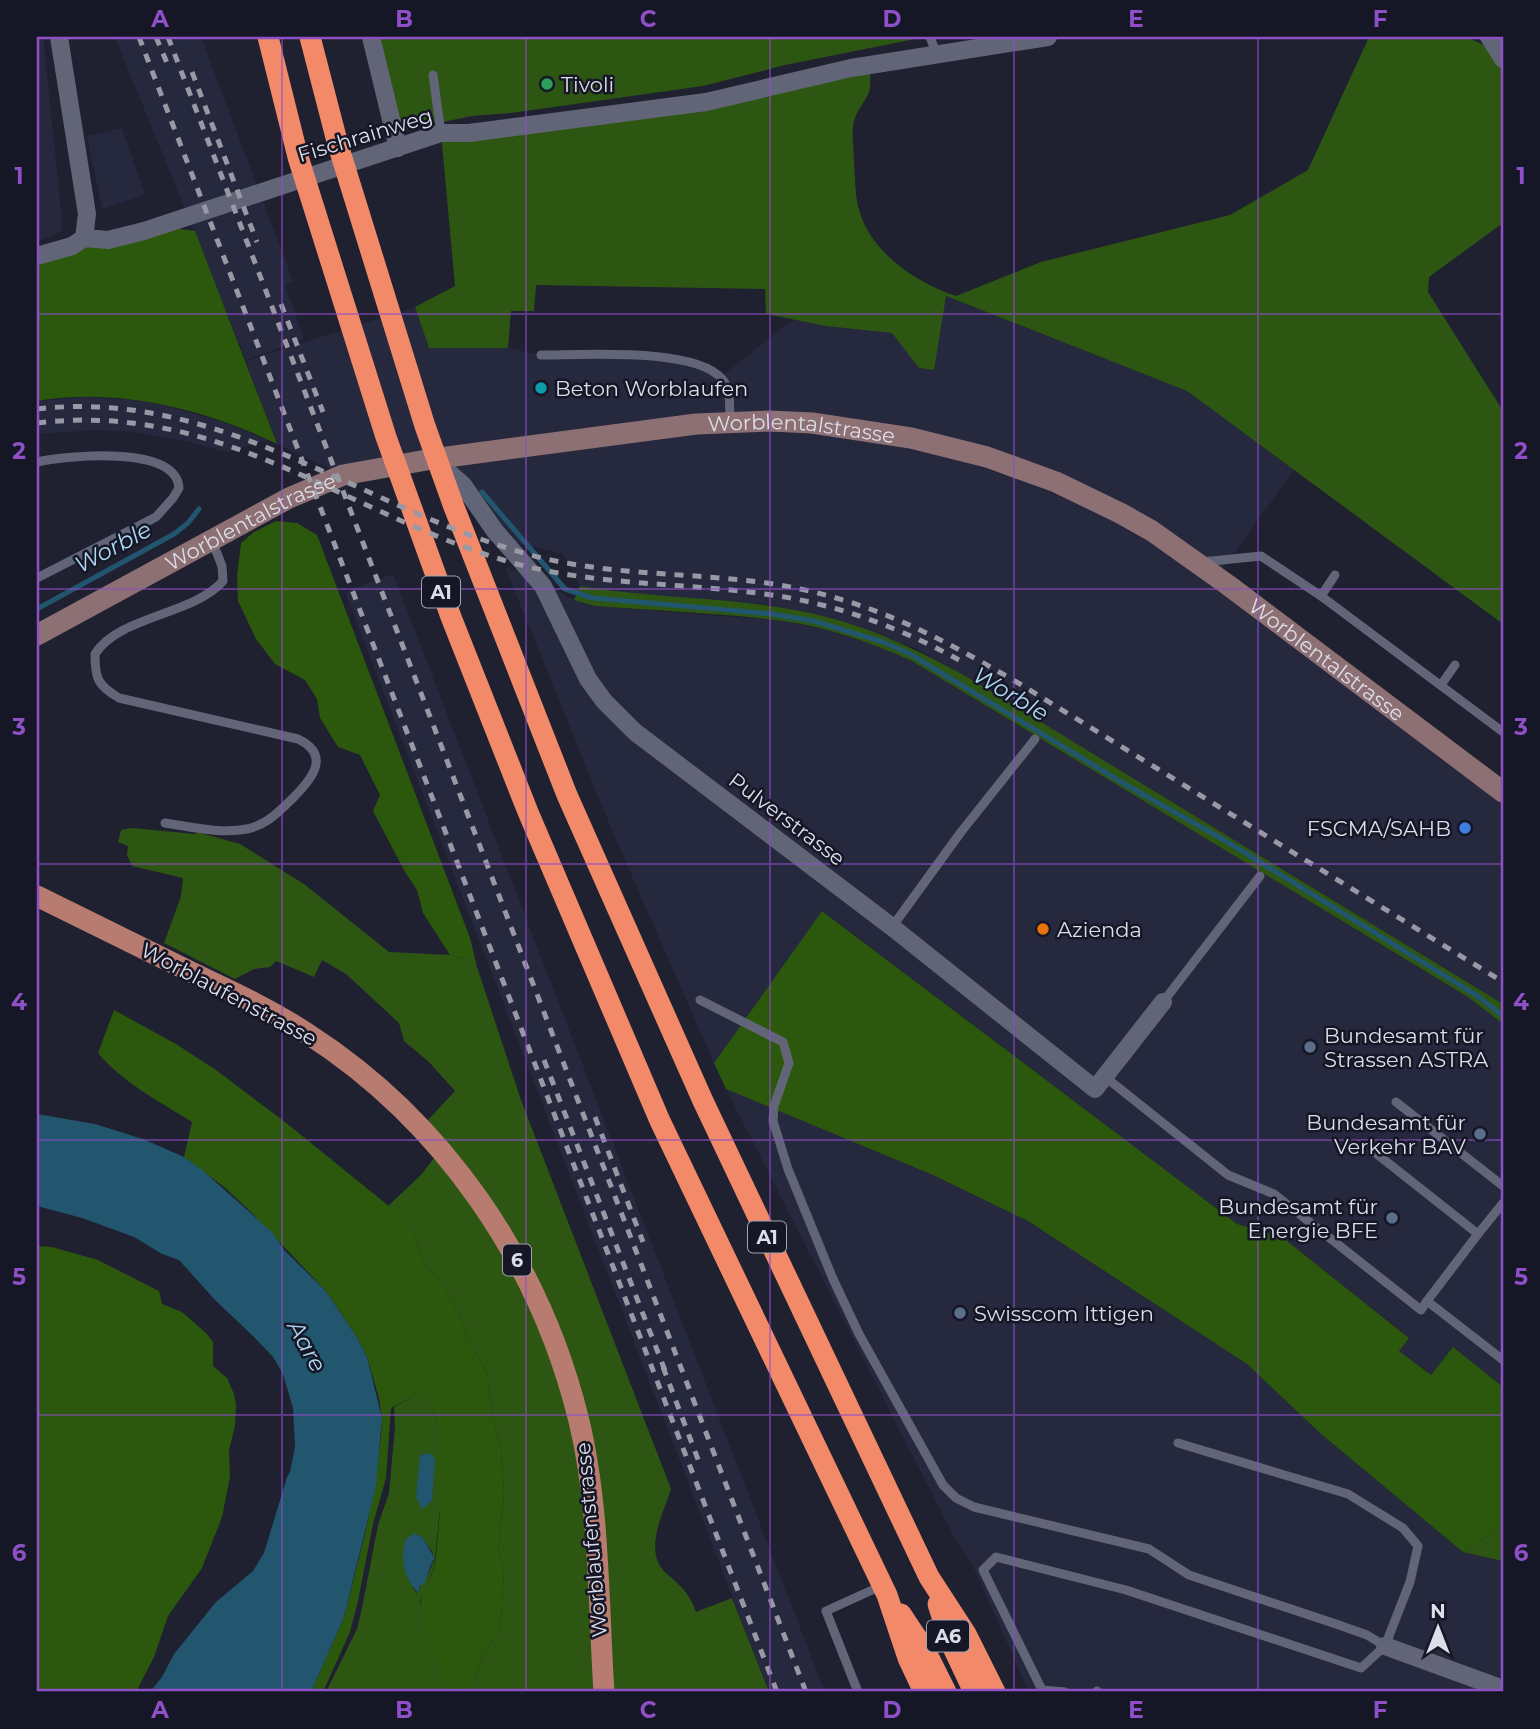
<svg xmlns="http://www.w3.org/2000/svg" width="1540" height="1729" font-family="Montserrat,sans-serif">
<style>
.built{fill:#26283e}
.green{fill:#2d5613;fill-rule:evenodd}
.forest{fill:#2b580c}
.water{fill:#22556e}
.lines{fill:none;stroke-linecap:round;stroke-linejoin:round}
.stream{stroke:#22556e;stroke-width:5}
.lane{stroke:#626577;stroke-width:9}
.street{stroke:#626577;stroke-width:18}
.secondary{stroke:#8d7073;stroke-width:21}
.primary{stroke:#b87b6f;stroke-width:21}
.highway{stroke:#f28969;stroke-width:21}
.rail{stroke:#9899a5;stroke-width:5;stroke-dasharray:9 9;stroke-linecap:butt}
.grid{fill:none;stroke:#8e4fc7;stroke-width:2;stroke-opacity:0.55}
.leisure-dot{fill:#2e9e5b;stroke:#161726;stroke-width:2.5}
.culture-dot{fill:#0f9aa8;stroke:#161726;stroke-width:2.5}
.shop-dot{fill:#3f7fe0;stroke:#161726;stroke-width:2.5}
.food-dot{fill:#e8710a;stroke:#161726;stroke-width:2.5}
.service-dot{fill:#5c6f8a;stroke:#161726;stroke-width:2.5}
.labels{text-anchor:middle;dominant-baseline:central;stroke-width:5;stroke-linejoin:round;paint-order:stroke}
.shield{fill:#161726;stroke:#a1a2ae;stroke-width:2}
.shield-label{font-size:19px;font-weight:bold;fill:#dcdde8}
.poi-label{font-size:21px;fill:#dcdde8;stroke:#161726;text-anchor:start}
.street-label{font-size:21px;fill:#dcdde8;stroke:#161726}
.water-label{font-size:23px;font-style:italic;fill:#acd8f1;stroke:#161726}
.neatline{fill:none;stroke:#8e4fc7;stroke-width:2.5}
.grid-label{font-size:23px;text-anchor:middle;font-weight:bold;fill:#8e4fc7}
</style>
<rect width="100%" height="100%" fill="#1f2030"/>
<g class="built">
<polygon points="37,37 43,37 62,219 62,228 59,233 37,241"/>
<polygon points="115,37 201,37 293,281 285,285 304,339 246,360"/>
<polygon points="122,128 145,195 102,209 87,136"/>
<polygon points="945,296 1187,391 1294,470 1212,584 1503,803 1503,1004 969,678 915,648 823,616 762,604 622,593 580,586 563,554 493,537 432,459 343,475 277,444 246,361 415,307 429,348 508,348 541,355 667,357 721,377 793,319 826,326 893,333 919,368 933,370"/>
<polygon points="85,397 134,400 166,406 217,420 268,440 227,452 181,440 134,432 98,430 37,434 37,401"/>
<polygon points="505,567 540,579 574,600 595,606 784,621 830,631 888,650 912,661 1468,997 1503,1024 1503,1387 1453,1347 1431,1375 1399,1351 1409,1337 1282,1237 1237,1224 823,911 714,1063 613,833"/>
<polygon points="393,574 825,1692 769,1692 345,592"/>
<polygon points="726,1089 933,1175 1028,1221 1247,1364 1321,1434 1463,1552 1503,1561 1503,1692 1029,1692 973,1566 952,1533"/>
</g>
<g class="green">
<polygon points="371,37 925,37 785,65 703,86 511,113 472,116 394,132"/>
<path d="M1369 37 1469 38 1490 48 1503 68V223L1429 277 1428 292 1503 411V624L1187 391 946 296 934 370 919 368 892 333 826 326 766 314 765 289 536 285 534 311H511L508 348H429L415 307 455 286 441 133 626 113 870 66C870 74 871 85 869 92 865 102 857 110 854 121 851 134 854 150 854 163 855 177 855 193 858 206 868 251 916 283 956 296L1041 262 1230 215 1308 170Z"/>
<path d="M580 586C660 600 743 596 823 616 875 629 922 652 969 678L1503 1004V1024L1468 997 912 661C872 643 827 627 783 621 721 613 658 611 595 606L574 600Z"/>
<path d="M132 828 195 834 197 832 240 844 304 884 389 952 450 955 469 960 477 967 521 1100 671 1489C663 1515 642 1552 667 1574 681 1586 690 1594 696 1612L732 1598 769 1692H614L597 1470 497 1210 461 1159 428 1120 455 1091 429 1062 404 1041 399 1023 346 974 322 960 314 977 276 961 270 967 254 969 235 979 164 943 181 896 183 878 132 866 127 855 128 846 118 842 121 830Z"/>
<polygon points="440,1150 489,1215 577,1418 603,1692 469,1692 485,1651 500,1631 504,1573 498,1549 504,1495 501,1449 493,1419 487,1372 472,1347 463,1323 443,1285 424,1263 415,1237 388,1206 421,1175"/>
<path d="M429 1387 442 1452 441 1500 434 1567 420 1601 443 1677 444 1692H326L357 1629 362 1608 378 1525 389 1493 395 1427 394 1407ZM423 1538C426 1543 431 1549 433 1554 436 1566 422 1583 417 1593L413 1588Z"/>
<polygon points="1503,1525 1503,1561 1463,1552"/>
</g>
<g class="forest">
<path d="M160 226 195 231 277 444C205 409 117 387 37 401V256Z"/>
<polygon points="276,521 297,523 317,535 470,938 477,967 469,960 450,955 423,913 417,890 405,872 373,811 380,795 360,755 338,747 320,718 317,699 305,680 275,664 256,639 238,601 237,576 241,543 254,532"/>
<polygon points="822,911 1237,1224 1282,1237 1409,1338 1399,1351 1431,1375 1453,1347 1503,1387 1503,1525 1463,1552 1321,1434 1247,1364 1028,1221 933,1175 726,1089 714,1063"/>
<path d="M114 1010 176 1044 216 1070 285 1122 395 1211 415 1237 424 1263 443 1285 463 1323 472 1347 487 1372 493 1419 501 1449 504 1495 498 1549 504 1573 500 1631 485 1651 469 1692H444C442 1662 425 1634 421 1604 420 1591 433 1577 435 1564 442 1501 446 1449 428 1388L391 1408 386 1478 373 1524 358 1601 350 1632 323 1692H311L344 1617 364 1538 375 1486 381 1436 382 1418 379 1398 367 1357 356 1336 325 1290 249 1210 224 1187 184 1157 192 1122C159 1101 123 1083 98 1053Z"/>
<polygon points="37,1246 52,1247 98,1260 159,1291 162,1304 182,1312 206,1333 213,1342 213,1366 227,1378 234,1394 236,1405 235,1426 229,1450 230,1477 222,1517 202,1568 168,1616 154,1657 136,1692 37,1692"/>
</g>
<g class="water">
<polygon points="37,1114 95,1124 143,1139 184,1157 201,1169 272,1232 285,1251 325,1290 356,1336 367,1357 382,1418 376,1486 344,1617 311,1692 150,1692 162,1677 174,1654 216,1602 253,1571 264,1553 287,1477 290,1472 295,1446 293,1408 283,1374 273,1357 254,1337 215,1300 179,1260 162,1254 134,1237 82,1218 37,1206"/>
<polygon points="430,1453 435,1459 432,1501 422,1509 416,1497 420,1455"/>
<path d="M415 1533 423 1538 434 1557 424 1584 420 1586 418 1593C405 1577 399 1561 406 1539Z"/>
</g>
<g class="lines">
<g class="stream">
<polyline points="482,492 565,589 593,598 772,614 814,621 883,642 910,654 1128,786 1224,840 1476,995 1503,1016"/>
<polyline points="37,609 174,534 188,523 199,509"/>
</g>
<g class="lane">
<polyline points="930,37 937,55"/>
<polyline points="433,75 441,133"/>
<path d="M541 355C581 355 696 347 722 379 732 390 729 407 730 421"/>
<path d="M37 462C66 456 176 444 179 488L173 498 156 517 37 578"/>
<polyline points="1202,562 1261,556 1321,596 1503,732"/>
<polyline points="1321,596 1335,575"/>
<polyline points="1441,685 1455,665"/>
<path d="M165 823C192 827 220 834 247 829 267 825 278 812 292 799 310 781 333 756 298 739L119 698C97 685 95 678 95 654 119 616 193 615 223 581L222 566 212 541"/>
<polyline points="892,927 961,832 1035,739"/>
<polyline points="700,1000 783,1042 789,1063 774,1106 773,1121 788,1169 833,1279 859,1334 943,1485 956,1498 974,1507 1149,1549 1189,1575 1339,1625 1367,1635 1385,1646"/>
<polyline points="1163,1002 1260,876"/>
<polyline points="1104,1076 1228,1175 1274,1194 1421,1310 1427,1301"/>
<polyline points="1396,1102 1503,1186"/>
<polyline points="1373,1151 1478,1234 1427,1301 1503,1360"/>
<polyline points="1478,1234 1503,1203"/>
<polyline points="858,1692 826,1611 881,1586"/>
<polyline points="1065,1692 1042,1690 983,1570 996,1557 1126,1590 1361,1668 1385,1646 1410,1582 1418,1546 1403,1528 1348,1494 1178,1443"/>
<polyline points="1096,1692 1097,1691"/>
</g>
<g class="street">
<polyline points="59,37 87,214 84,238"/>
<polyline points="371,37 398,148"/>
<polyline points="1489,37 1503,59"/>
<polyline points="37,256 72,246 84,238 108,240 144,231 441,133 469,133 706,102 851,68 1048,37"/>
<polyline points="438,463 463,485 495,531 543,586 588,679 604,701 635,732 892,927 1095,1089 1163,1002"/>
<polyline points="1385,1646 1503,1689"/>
</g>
<path class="secondary" id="s1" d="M37 635 289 498 343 475 432 459 696 424 770 421 812 423 911 438 987 457 1056 482 1122 514 1152 531 1228 585 1503 792"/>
<path class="primary" d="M37 896C89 922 142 948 195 974 233 992 272 1010 308 1034 443 1121 539 1261 578 1417 600 1505 598 1601 604 1692"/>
<g class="highway">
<polyline points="268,37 298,157 386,437 451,617 528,812 660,1121 887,1595 908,1658 924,1692"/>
<polyline points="310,37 338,145 425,426 454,507 567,795 703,1101 929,1577 966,1634 995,1692"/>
<polyline points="938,1604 950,1641 974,1692"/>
<polyline points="901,1614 925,1650 946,1692"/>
</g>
<g class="rail">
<polyline points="139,37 777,1692"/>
<polyline points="156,37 167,63"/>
<polyline points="168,37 806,1692"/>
<polyline points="192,72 257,242"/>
<polyline points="281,304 323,412"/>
<path d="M37 409C219 388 360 507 527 554 605 576 688 572 767 583 867 598 934 634 1020 684L1503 982"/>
<path d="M37 423C219 401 340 510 503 560 589 586 678 582 765 594 834 603 899 627 959 660"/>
<polyline points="544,1060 666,1373"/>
<polyline points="595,1117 643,1242"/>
<polyline points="663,1367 699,1462"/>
</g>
</g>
<path class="grid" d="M282 37V1692M526 37V1692M770 37V1692M1014 37V1692M1258 37V1692M37 314H1503M37 589H1503M37 864H1503M37 1140H1503M37 1415H1503"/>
<circle class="leisure-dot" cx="547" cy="84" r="7"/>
<circle class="culture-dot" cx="541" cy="388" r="7"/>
<circle class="shop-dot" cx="1465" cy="828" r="7"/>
<circle class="food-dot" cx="1043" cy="929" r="7"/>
<g class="service-dot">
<circle cx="1310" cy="1047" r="7"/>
<circle cx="1480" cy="1134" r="7"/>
<circle cx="1392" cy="1218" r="7"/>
<circle cx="960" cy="1313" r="7"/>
</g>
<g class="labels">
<g class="shield">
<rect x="422" y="576.5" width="38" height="31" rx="5"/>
<rect x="748" y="1221.5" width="38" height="31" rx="5"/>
<rect x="503" y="1244.5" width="28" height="31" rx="5"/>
<rect x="927" y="1620.5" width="42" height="31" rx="5"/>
</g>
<g class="shield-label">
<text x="441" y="592">A1</text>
<text x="767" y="1237">A1</text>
<text x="517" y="1260">6</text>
<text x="948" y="1636">A6</text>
</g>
<g class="poi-label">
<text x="561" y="84">Tivoli</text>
<text x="555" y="388">Beton Worblaufen</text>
<text x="1451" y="828" text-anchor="end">FSCMA/SAHB</text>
<text x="1057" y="929">Azienda</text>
<text x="1324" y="1035">Bundesamt für<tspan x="1324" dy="24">Strassen ASTRA</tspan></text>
<text x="1466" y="1122" text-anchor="end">Bundesamt für<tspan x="1466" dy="24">Verkehr BAV</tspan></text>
<text x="1378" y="1206" text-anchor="end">Bundesamt für<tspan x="1378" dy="24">Energie BFE</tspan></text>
<text x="974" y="1313">Swisscom Ittigen</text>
</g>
<g class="street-label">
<text transform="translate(365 135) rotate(-17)">Fischrainweg</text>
<text stroke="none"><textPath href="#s1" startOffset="808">Worblentalstrasse</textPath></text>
<text stroke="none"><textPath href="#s1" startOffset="242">Worblentalstrasse</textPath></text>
<text stroke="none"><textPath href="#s1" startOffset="1395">Worblentalstrasse</textPath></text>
<text transform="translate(787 819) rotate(37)">Pulverstrasse</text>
<text transform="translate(229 994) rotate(28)">Worblaufenstrasse</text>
<text transform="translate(591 1540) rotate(-95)">Worblaufenstrasse</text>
</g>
<g class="water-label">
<text transform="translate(113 547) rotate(-28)">Worble</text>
<text transform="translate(1011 694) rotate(31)">Worble</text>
<text transform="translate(307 1346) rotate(61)">Aare</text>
</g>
</g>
<rect width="1540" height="1729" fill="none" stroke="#161726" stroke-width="77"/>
<g transform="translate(1438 1628)" stroke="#161726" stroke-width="5" paint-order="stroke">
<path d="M0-5L12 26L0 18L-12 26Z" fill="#dcdde8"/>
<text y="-10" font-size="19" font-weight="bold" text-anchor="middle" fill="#dcdde8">N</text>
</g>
<rect x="38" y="38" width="1464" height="1652" class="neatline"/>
<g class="grid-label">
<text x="160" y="27">A</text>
<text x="404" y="27">B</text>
<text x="648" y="27">C</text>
<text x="892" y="27">D</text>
<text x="1136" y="27">E</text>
<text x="1380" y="27">F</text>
<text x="19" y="184">1</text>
<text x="1521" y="184">1</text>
<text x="19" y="459">2</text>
<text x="1521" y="459">2</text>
<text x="19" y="735">3</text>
<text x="1521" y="735">3</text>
<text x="19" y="1010">4</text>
<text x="1521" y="1010">4</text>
<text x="19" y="1285">5</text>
<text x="1521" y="1285">5</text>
<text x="19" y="1561">6</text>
<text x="1521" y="1561">6</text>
<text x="160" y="1718">A</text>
<text x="404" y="1718">B</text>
<text x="648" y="1718">C</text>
<text x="892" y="1718">D</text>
<text x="1136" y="1718">E</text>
<text x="1380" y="1718">F</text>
</g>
</svg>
